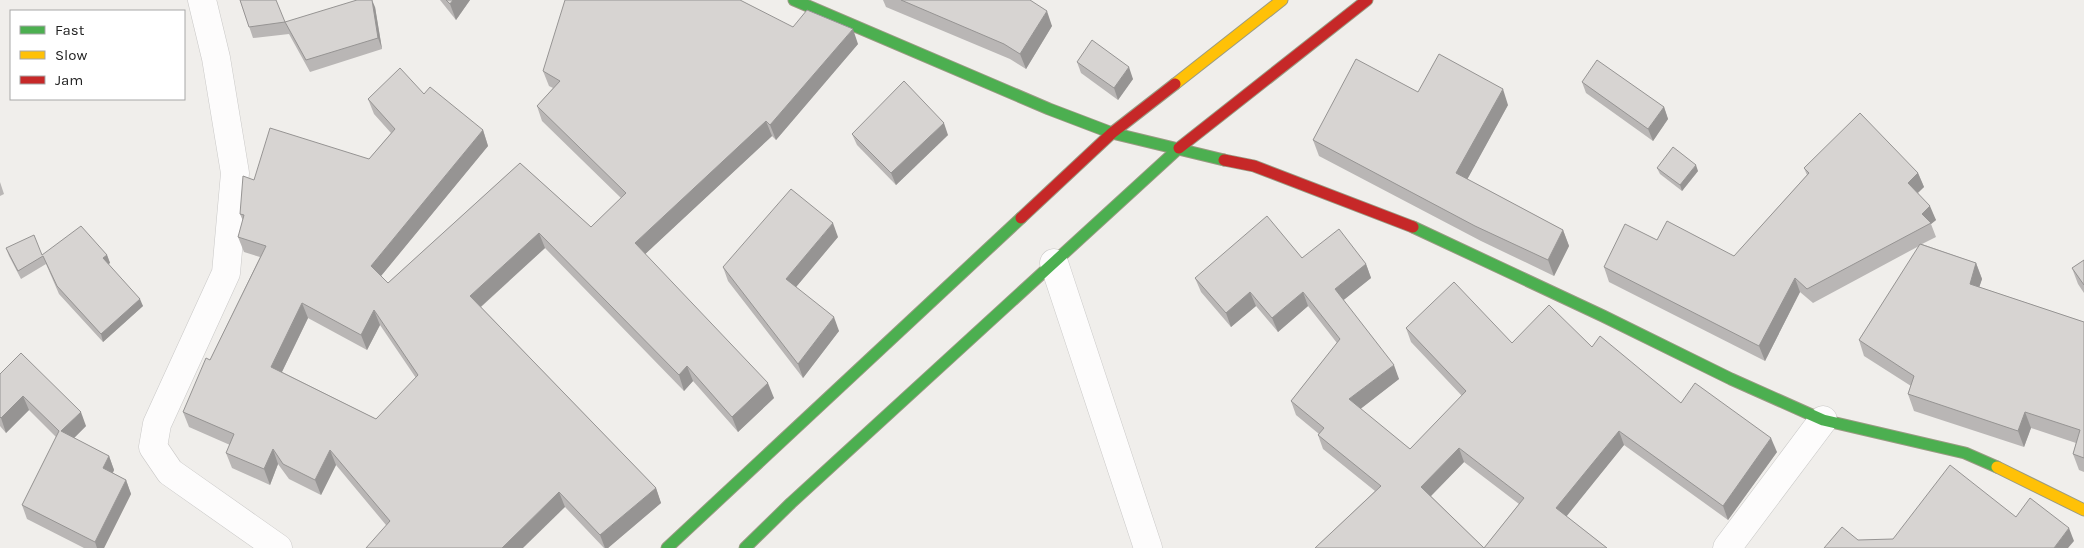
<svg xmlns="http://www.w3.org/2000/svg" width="2084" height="548" font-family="Karla,sans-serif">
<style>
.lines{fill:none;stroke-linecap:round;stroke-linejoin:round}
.street-casing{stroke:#c9c8c7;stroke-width:29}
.fast-casing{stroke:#999a82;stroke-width:13}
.slow-casing{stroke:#999a82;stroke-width:13}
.jam-casing{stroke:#999a82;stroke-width:13}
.street{stroke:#fdfcfc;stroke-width:28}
.fast{stroke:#4caf50;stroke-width:11}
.slow{stroke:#ffc107;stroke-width:11}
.jam{stroke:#c62828;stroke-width:11}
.wall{fill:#b9b6b5;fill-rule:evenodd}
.shaded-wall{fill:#969493}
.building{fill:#d7d4d2;stroke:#969493;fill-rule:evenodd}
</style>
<rect width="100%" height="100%" fill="#f0eeeb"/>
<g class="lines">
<defs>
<g id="street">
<polyline points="202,0 216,58 235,173 226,273 157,424 153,447 170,472 278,548"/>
<polyline points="1054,263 1148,548"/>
<polyline points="1727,548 1823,420"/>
</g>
<g id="fast">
<polyline points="794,0 1049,109 1112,133 1224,160"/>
<polyline points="1413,227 1603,316 1731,379 1823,420 1965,453 1997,467"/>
<polyline points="667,548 1021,218"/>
<polyline points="745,548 791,503 1179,148"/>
</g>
<g id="slow">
<polyline points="1175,84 1282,0"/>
<polyline points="1997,467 2084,510"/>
</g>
<g id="jam">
<polyline points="1179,148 1367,0"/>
<polyline points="1224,160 1254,166 1413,227"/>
<polyline points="1021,218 1112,133 1175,84"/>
</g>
</defs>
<use href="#street" class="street-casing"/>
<use href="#fast" class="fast-casing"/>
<use href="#slow" class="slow-casing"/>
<use href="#jam" class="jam-casing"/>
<use href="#street" class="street"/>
<use href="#fast" class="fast"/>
<use href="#slow" class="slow"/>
<use href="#jam" class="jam"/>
</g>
<g class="wall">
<polygon points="240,0 285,22 375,7 382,49 310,72 289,34 253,38"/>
<polygon points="440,0 470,0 456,20"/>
<polygon points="883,0 1030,0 1052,26 1026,69 1010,59 886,7"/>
<path d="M793 27 858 44 776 140 772 136 645 254 774 398 738 432 693 381 684 391 545 248 481 307 656 488 661 503 608 548H604L565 507 386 525 336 465 321 495 289 479 278 464 270 485 232 468 226 453 230 445 189 427 183 412 210 360 260 257 244 252 238 237 243 221 240 214 254 180 369 159 391 133 374 114 368 99 424 94 483 130 488 146 381 276 388 283 520 163 591 227 621 198 542 121 537 106 553 88 549 86 543 71ZM308 318 367 350 380 325 416 378 376 419 282 372Z"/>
<polygon points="1077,62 1133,79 1118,100 1081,73"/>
<polygon points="1582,82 1664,107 1668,119 1653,141 1586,93"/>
<polygon points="1418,92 1508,105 1467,179 1563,230 1569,246 1554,276 1481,241 1319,156 1313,140"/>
<polygon points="852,134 948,135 896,185 857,145"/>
<polygon points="1657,168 1698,171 1682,191 1660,174"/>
<polygon points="1804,168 1918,173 1924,187 1918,193 1936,220 1931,224 1936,237 1922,244 1976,263 1982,279 1979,287 2084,322 2084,472 2079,470 2073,454 2076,443 2031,428 2024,447 1914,411 1908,394 1911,386 1864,356 1859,340 1919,246 1813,303 1800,292 1765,361 1609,282 1604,267 1657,240 1734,256 1807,175"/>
<polygon points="0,182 4,194 0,196"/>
<polygon points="838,237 796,287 839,331 803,378 728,281 723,267"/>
<polygon points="6,248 42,255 107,255 110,263 108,264 143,306 103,342 59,294 46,264 21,279 9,256"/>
<path d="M1302 258 1366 264 1371 278 1343 300 1399 379 1360 409 1410 449 1462 396 1411 342 1406 328 1512 343 1592 347 1681 403 1777 452 1728 520 1624 445 1566 516 1607 548H1315L1375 491 1323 449 1318 435 1319 434 1296 415 1291 401 1337 343 1308 306 1278 332 1256 306 1231 327 1201 292 1195 278ZM1464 462 1519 504 1484 548 1431 496Z"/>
<polygon points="2084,260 2084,293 2078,284 2072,268"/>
<polygon points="0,374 86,426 74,438 109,456 114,470 113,473 126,480 131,494 104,548 84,548 27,519 22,505 56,437 29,410 6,433 0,426"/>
</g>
<g class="shaded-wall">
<polygon points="372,0 375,7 382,49 378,38"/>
<polygon points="453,0 470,0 456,20 450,4"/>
<polygon points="1047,11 1052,26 1026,69 1020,54"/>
<polygon points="853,29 858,44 776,140 770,125"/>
<polygon points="1129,67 1133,79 1118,100 1114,88"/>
<polygon points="1503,89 1508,105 1462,189 1456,173"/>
<polygon points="1664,107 1668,119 1653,141 1648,129"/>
<polygon points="766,121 772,136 641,258 635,243"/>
<polygon points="944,123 948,135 896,185 891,173"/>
<polygon points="483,130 488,146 376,282 371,266"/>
<polygon points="1696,165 1698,171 1682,191 1680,185"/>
<polygon points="1918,173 1924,187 1913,197 1908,183"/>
<polygon points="1930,206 1936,220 1931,224 1931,223 1922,214"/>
<polygon points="833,223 838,237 791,293 786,279"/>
<polygon points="1563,230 1569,246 1554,276 1548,260"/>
<polygon points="539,233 545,248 476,311 470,296"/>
<polygon points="107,255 110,263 106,266 103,258"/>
<polygon points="1976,263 1982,279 1975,300 1970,284"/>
<polygon points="1366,264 1371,278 1340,303 1335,289"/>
<polygon points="1795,278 1800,292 1765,361 1759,346"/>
<polygon points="1250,292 1256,306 1231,327 1226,313"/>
<polygon points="1303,292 1308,306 1278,332 1272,318"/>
<polygon points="140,299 143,306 103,342 101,334"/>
<polygon points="302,303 308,318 277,382 271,367"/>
<polygon points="374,310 380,325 367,350 361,335"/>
<polygon points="834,317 839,331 803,378 798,364"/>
<polygon points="1394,365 1399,379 1354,414 1349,399"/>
<polygon points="687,366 693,381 684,391 679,375"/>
<polygon points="768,383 774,398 738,432 732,417"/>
<polygon points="23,396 29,410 6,433 1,418"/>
<polygon points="81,412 86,426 66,446 61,431"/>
<polygon points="2025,412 2031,428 2024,447 2018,431"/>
<polygon points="1619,431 1624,445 1562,522 1556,508"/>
<polygon points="1771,438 1777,452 1728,520 1723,506"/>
<polygon points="1459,448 1464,462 1426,501 1421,487"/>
<polygon points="273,449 278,464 270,485 264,469"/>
<polygon points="330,450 336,465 321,495 315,480"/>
<polygon points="109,456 114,470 108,482 103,468"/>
<polygon points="126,480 131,494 104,548 97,548 95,542"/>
<polygon points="656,488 661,503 608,548 605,548 600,535"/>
<polygon points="559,492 565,507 523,548 502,548"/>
<polygon points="2069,528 2074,541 2068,548 2054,548"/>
</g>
<g class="building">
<polygon points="240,0 276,0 285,22 249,27"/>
<polygon points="357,0 372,0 378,38 306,60 285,22"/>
<polygon points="446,0 453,0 450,4"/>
<path d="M565 0H740L793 27 807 10 853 29 770 125 766 121 635 243 768 383 732 417 687 366 679 375 539 233 470 296 656 488 600 535 559 492 502 548H366L390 521 330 450 315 480 283 464 273 449 264 469 226 453 234 434 183 412 206 358 210 360 266 246 238 237 244 215 240 214 243 176 254 180 270 128 369 159 395 129 368 99 400 68 424 94 430 87 483 130 371 266 388 283 520 163 591 227 626 193 537 106 560 81 543 71ZM302 303 361 335 374 310 418 375 376 419 271 367Z"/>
<polygon points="901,0 1030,0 1047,11 1020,54 1004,44"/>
<polygon points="1092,40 1129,67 1114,88 1077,62"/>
<polygon points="1439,54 1503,89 1456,173 1563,230 1548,260 1475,226 1313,140 1356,59 1418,92"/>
<polygon points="1597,60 1664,107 1648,129 1582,82"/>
<polygon points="904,81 944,123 891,173 852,134"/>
<polygon points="1860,113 1918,173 1908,183 1930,206 1922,214 1931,223 1807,289 1795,278 1759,346 1604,267 1625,224 1657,240 1667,221 1734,256 1809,173 1804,168"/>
<polygon points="1673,147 1696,165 1680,185 1657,168"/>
<polygon points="791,189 833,223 786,279 834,317 798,364 723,267"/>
<path d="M1267 216 1302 258 1339 229 1366 264 1335 289 1394 365 1349 399 1410 449 1466 391 1406 328 1454 282 1512 343 1549 305 1592 347 1600 336 1681 403 1695 383 1771 438 1723 506 1619 431 1556 508 1607 548H1315L1381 486 1318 435 1324 428 1291 401 1340 339 1303 292 1272 318 1250 292 1226 313 1195 278ZM1459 448 1524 498 1484 548 1421 487Z"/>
<polygon points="81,226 107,255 103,258 140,299 101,334 57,286 43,256 18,271 6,248 34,235 42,255"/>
<polygon points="1920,244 1976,263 1970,284 2084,322 2084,458 2073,454 2080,430 2025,412 2018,431 1908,394 1914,376 1859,340"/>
<polygon points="2084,260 2084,285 2072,268"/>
<polygon points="21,353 81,412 61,431 109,456 103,468 126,480 95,542 22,505 59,431 23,396 1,418 0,417 0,374"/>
<polygon points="1950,465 2016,517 2030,498 2069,528 2054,548 1824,548 1842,527 1858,540 1893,539"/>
</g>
<rect x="10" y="10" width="175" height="90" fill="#ffffff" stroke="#a7a7a7"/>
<rect x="20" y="26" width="25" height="8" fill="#4caf50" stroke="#a7a7a7"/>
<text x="55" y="35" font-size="15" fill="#222222">Fast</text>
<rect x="20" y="51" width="25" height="8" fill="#ffc107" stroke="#a7a7a7"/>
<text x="55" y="60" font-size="15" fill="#222222">Slow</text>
<rect x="20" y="76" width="25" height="8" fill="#c62828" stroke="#a7a7a7"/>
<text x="55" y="85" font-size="15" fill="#222222">Jam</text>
</svg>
